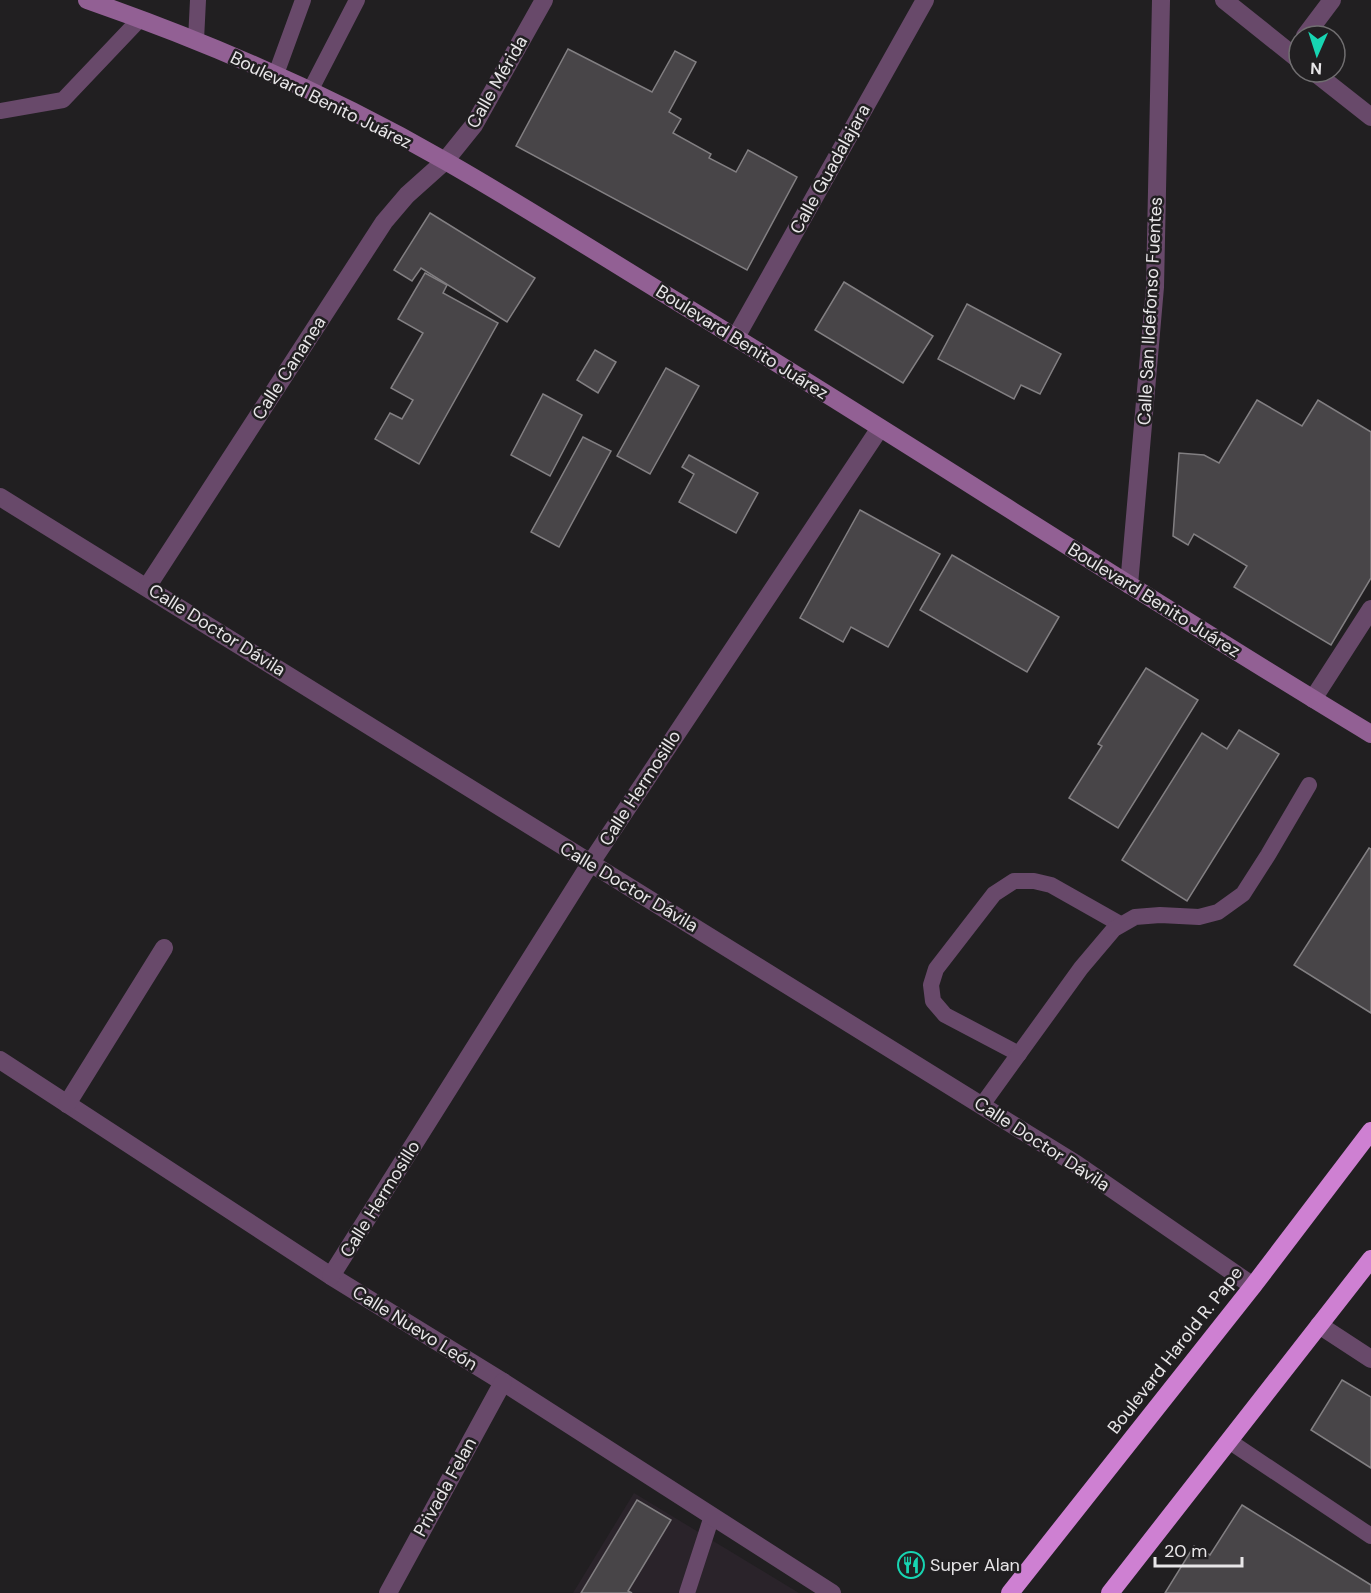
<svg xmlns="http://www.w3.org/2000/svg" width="1371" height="1593" font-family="'DM Sans',sans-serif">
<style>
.built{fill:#2a232a}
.building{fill:#484548;stroke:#827f82;stroke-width:1.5}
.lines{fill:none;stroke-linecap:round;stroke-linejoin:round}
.lane{stroke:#68496a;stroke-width:16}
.street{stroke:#68496a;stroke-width:18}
.secondary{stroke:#926094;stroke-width:18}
.highway{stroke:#ce80d2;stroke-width:18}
.labels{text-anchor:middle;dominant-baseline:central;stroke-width:5;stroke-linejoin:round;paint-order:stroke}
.street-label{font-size:18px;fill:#e8e6e8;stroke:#211f21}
.poi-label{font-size:18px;fill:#e8e6e8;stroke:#211f21;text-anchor:start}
</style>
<rect width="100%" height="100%" fill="#211f21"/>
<polygon class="built" points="634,1493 799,1593 573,1593"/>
<g class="building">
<polygon points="568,49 652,92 675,51 696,62 669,112 681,119 673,133 711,154 709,158 736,172 748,150 797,177 747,270 516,146"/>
<polygon points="430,213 535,278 507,322 421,268 412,281 394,270"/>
<polygon points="425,273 447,285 443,293 498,323 419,464 375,439 390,413 402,419 413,400 391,388 423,333 398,319"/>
<polygon points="844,282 933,336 903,383 815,330"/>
<polygon points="967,304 1061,354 1040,394 1021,385 1014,399 938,359"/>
<polygon points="595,350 616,362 598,393 577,380"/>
<polygon points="666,368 699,386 650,474 617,456"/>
<polygon points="543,394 582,415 550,476 511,455"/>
<polygon points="1257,400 1302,426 1318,400 1371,432 1371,578 1331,645 1234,587 1247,566 1194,534 1188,545 1173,536 1179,453 1204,455 1219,463"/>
<polygon points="583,437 611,451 559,547 531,532"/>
<polygon points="689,455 758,493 736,533 679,502 694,474 682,467"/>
<polygon points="860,510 940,554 888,647 851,627 843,642 800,618"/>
<polygon points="952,555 1059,617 1027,672 920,610"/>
<polygon points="1146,668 1198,700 1118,828 1069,798 1102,746 1098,744"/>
<polygon points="1239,730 1279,754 1187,901 1122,860 1202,733 1227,749"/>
<polygon points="1369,848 1371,849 1371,1013 1294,965"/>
<polygon points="1342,1380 1371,1397 1371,1468 1311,1430"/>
<polygon points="637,1500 671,1520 628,1591 632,1593 581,1593"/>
<polygon points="1242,1505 1371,1585 1371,1593 1165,1593 1194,1546 1210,1555"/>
</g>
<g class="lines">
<g class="lane">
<polyline points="196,40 198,0"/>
<polyline points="276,74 303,0"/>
<polyline points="310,91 357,0"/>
<polyline points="0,111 63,100 140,19"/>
<polyline points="1019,1054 945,1015 933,1001 931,985 936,969 994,894 1014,881 1034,881 1051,885 1120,924"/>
<polyline points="982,1105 1081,968 1114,929 1135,917 1160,915 1199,917 1218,912 1243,894 1268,855 1309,785"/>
<polyline points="1229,1441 1371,1536"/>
<polyline points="687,1593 712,1516"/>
</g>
<g class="street">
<polyline points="1224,0 1299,60"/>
<polyline points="1305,36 1332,0"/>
<polyline points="1314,72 1371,117"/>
<polyline points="736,337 925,0"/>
<polyline points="0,497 1076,1164 1253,1286"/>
<polyline points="1129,585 1155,287 1161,0"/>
<polyline points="147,587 384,222 407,195 445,161 474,125 544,0"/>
<polyline points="1313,699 1371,609"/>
<polyline points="0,1060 331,1276 503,1382 832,1593"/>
<polyline points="67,1104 164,948"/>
<polyline points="331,1276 590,864 880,428"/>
<polyline points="1319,1325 1371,1359"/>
<polyline points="388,1593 503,1382"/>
</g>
<path class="secondary" d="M87 0C211 43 332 96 447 162 524 206 599 254 676 301 909 443 1137 593 1371 734"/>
<g class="highway">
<polyline points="1010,1593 1253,1286 1371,1131"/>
<polyline points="1110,1593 1371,1259"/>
</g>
</g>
<defs>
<symbol id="restaurant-ring" viewBox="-11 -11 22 22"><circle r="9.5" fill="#211f21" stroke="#17d5b2" stroke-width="1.5"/><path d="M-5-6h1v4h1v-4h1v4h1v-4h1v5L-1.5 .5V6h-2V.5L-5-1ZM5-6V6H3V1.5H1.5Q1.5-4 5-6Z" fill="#17d5b2"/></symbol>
</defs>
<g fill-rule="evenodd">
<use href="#restaurant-ring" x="896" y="1550" width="30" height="30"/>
</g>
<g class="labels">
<g class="street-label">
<text transform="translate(497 82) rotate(-60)">Calle Mérida</text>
<text transform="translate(321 100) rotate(26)">Boulevard Benito Juárez</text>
<text transform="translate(830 169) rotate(-61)">Calle Guadalajara</text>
<text transform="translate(1150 311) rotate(-87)">Calle San Ildefonso Fuentes</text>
<text transform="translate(742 342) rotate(32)">Boulevard Benito Juárez</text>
<text transform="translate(289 368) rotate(-57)">Calle Cananea</text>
<text transform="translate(1154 600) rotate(32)">Boulevard Benito Juárez</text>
<text transform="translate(217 630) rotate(32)">Calle Doctor Dávila</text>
<text transform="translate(640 788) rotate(-57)">Calle Hermosillo</text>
<text transform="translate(629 887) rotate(31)">Calle Doctor Dávila</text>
<text transform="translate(1042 1144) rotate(33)">Calle Doctor Dávila</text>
<text transform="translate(380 1199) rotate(-58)">Calle Hermosillo</text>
<text transform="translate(415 1328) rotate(32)">Calle Nuevo León</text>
<text transform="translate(1175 1350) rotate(-52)">Boulevard Harold R. Pape</text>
<text transform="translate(445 1487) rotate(-61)">Privada Felan</text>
</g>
<g class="poi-label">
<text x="930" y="1565">Super Alan</text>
</g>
</g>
<g transform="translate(1317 54) rotate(183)"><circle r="28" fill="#211f21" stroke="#716f71" stroke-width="1.5"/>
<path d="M0-4.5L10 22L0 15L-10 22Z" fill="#17d5b2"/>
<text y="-9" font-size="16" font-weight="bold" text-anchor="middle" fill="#e8e6e8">N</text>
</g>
<path d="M1155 1557v9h87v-9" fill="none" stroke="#e8e6e8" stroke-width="3"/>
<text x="1164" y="1557" font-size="18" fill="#e8e6e8" stroke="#211f21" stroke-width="4.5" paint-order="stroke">20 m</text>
</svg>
